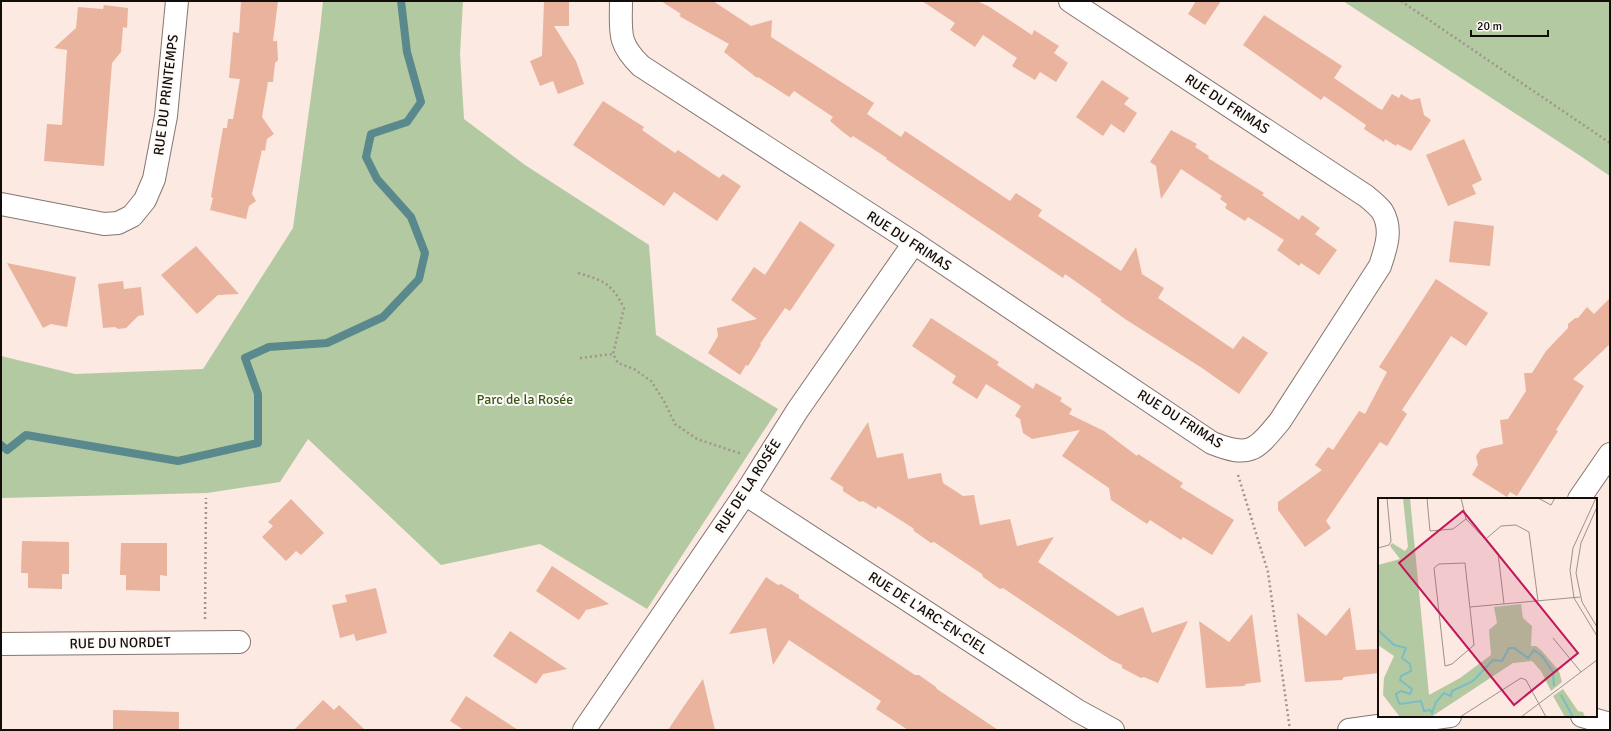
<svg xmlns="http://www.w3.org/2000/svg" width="1611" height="731" font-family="Signika,sans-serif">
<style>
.green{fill:#b3c9a1}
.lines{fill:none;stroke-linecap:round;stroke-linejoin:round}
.stream{stroke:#5a898d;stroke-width:8}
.building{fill:#eab39d}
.street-casing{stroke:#867670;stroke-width:24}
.path{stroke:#a1938e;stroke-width:2.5;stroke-dasharray:2 3;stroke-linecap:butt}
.street{stroke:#fff;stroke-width:22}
.labels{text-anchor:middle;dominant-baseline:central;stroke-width:4;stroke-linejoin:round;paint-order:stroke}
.street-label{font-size:14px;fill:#130d0a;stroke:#fdfaf8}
.park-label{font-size:14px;fill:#395813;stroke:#fdfaf8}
.inset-river{fill:none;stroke:#78bec5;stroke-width:2}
.inset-road{fill:none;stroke:#9e918c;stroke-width:1}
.view{fill:#c2185b;fill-opacity:0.15;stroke:#c2185b;stroke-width:2}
.inset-edge{fill:none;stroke:#130d0a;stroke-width:2}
</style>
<rect width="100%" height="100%" fill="#fbe9e2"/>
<g class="green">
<polygon points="323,1 463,1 460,54 464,119 525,165 649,245 656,335 778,409 647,609 540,544 441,565 308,439 280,482 207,493 1,498 1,356 75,374 203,369 293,228 320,30"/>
<polygon points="1343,1 1610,1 1610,176 1579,155"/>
</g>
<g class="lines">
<polyline class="stream" points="1,445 7,450 26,435 178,461 258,443 258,394 245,358 269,347 327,343 383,317 419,279 425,253 411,217 377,179 366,157 371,134 407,122 421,102 407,52 401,1"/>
</g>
<g class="building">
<polygon points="241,1 278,1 273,41 277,41 278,60 275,63 273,82 268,82 262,117 274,134 267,139 265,151 262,150 252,194 256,201 249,206 246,219 210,210 213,198 211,197 223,128 227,128 228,119 233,119 240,79 229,78 233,32 239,33"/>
<polygon points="544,1 569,1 569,26 554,26 576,61 584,84 558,94 553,81 540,86 530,61 542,56"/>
<polygon points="661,1 713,1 751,26 772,20 771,37 874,103 867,114 901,137 905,131 1010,201 1016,193 1042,210 1038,216 1121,271 1136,247 1142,274 1164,288 1158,298 1233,349 1243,336 1268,353 1239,394 1202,368 1125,319 1100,301 1102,300 1065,274 1063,278 886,159 887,158 853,136 851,138 843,132 830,121 833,117 794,91 789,97 758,77 757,78 724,52 729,44 679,16 681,14"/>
<polygon points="922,1 977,1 988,6 1032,35 1034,30 1059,46 1054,53 1068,63 1056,82 1040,72 1035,80 1012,66 1017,58 983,35 975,47 950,30 955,23"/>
<polygon points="1196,1 1221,1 1205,25 1188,14"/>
<polygon points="104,5 128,8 127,28 123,27 121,52 112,63 104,166 44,161 47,124 62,125 67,50 54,48 76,28 78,7 103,9"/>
<polygon points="1264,15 1342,66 1334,78 1378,108 1382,110 1392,94 1399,98 1401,94 1411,100 1420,98 1424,115 1431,120 1411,151 1397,144 1396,146 1385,139 1384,142 1364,129 1366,125 1324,96 1321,100 1243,45"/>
<polygon points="1102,80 1129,98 1124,104 1137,113 1124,133 1111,124 1103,136 1076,117"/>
<polygon points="603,101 644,127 642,130 675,153 678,150 719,178 723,174 741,186 717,221 674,192 664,206 573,145"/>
<polygon points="1171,130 1197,144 1195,147 1209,156 1208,158 1264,193 1262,195 1299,220 1302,215 1320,228 1315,234 1337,250 1319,275 1301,263 1299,266 1277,250 1284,240 1248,217 1245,221 1225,208 1227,204 1220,199 1222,196 1181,169 1161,199 1156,166 1150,162"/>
<polygon points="1464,139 1482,180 1472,185 1476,194 1448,206 1426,155"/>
<polygon points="800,221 835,245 790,311 785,308 760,344 761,345 748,366 746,365 740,375 708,353 718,336 717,328 757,319 731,300 754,267 765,275"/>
<polygon points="1454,221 1494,226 1490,266 1449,262"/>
<polygon points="196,246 239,294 218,295 197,314 161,275"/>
<polygon points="7,263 76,277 67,327 51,324 43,328"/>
<polygon points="1436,279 1488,313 1466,346 1451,336 1402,410 1407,414 1387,446 1380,442 1326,521 1331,528 1305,547 1278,510 1278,502 1322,470 1315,465 1328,447 1333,450 1359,411 1365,414 1387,372 1379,367"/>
<polygon points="123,281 124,289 141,287 144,315 138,316 126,328 118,329 115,327 103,328 98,284"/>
<polygon points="1610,298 1610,344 1573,379 1584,386 1556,430 1558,431 1517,496 1510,492 1507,497 1472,475 1478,465 1476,456 1481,449 1503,444 1500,420 1508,419 1526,391 1524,373 1532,373 1546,351 1568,328 1568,324 1575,318 1578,318 1587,307 1594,314"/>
<polygon points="931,318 999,362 997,365 1033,389 1036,383 1062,398 1060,401 1072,409 1069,414 1104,431 1137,456 1138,454 1183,483 1180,487 1234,520 1212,555 1183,537 1181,540 1150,520 1147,524 1111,500 1109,488 1062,456 1080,430 1032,439 1023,433 1020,419 1015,416 1021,406 986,384 977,399 952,383 956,376 912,346"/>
<polygon points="868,422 877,458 903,453 908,479 941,473 943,483 963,496 974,495 980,525 1010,519 1017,546 1054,537 1038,562 1118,616 1143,607 1152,633 1188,621 1158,683 1144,677 1141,678 1122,668 1122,665 1111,660 1003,588 1000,589 983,577 982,574 934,542 931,543 914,531 913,528 878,506 876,509 863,501 860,502 843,491 843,487 830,479"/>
<polygon points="291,499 324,533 301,555 296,551 286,561 262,537 273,526 268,522"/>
<polygon points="22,541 69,542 69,574 62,574 62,589 28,588 28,573 21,573"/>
<polygon points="121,543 167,543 167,576 160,575 160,591 126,590 126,575 120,575"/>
<polygon points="552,566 609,604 586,610 579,620 536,591"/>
<polygon points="766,577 778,585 781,584 799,595 799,598 915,675 919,675 936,687 937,689 998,730 908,730 876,709 881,701 789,640 773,665 766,628 729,634"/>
<polygon points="376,588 387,633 356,641 354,634 340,638 332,605 347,602 345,595"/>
<polygon points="1350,607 1356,650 1379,649 1379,673 1344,677 1342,680 1305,682 1297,613 1326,636"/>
<polygon points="1252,614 1261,682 1246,684 1244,686 1206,688 1199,621 1229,642"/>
<polygon points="510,631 567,669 543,674 536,684 493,656"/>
<polygon points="703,679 715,730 668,730 684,706"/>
<polygon points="466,696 518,730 464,730 450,721"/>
<polygon points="323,700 334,710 339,705 365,730 294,730"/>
<polygon points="113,710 179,712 179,730 113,730"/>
</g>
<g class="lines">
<defs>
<g id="street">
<path d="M621 1C621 32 617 43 641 66L914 243 1212 443C1250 458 1255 451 1280 421L1380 266C1386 248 1393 229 1382 211 1378 206 1371 200 1366 196L1070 1"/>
<polyline points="1,204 104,224 118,223 132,216 145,200 154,179 166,116 177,1"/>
<polyline points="745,494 1078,711 1113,730"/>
<polyline points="1579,499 1610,454"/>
<polyline points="1,644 239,642"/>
<polyline points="1582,716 1610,724"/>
<polyline points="584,730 745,494 797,411 914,243"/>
<polyline points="1349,730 1450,716"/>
</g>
</defs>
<use href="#street" class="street-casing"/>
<g class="path">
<polyline points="1401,1 1610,143"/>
<path d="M578 273C605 281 611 283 624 308L613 354 618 363 634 369 651 381 664 401 675 424 697 439 742 454"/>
<polyline points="580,358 613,354"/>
<polyline points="1238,475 1268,572 1290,730"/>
<polyline points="205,619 206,498"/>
</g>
<use href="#street" class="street"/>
</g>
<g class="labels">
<g class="street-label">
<text transform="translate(166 95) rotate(-83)">RUE DU PRINTEMPS</text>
<text transform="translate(1227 104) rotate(33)">RUE DU FRIMAS</text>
<text transform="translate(909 241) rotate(33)">RUE DU FRIMAS</text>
<text transform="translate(1180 419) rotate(32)">RUE DU FRIMAS</text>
<text transform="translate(748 486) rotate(-57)">RUE DE LA ROSÉE</text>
<text transform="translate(928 613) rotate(33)">RUE DE L'ARC-EN-CIEL</text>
<text transform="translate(120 643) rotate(-1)">RUE DU NORDET</text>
</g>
<g class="park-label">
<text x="525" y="399">Parc de la Rosée</text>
</g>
</g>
<g transform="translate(1378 498)">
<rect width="219" height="219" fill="#fbe9e2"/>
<path d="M25 0H32L51 197 82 180 113 157 111 132 119 125 116 109 143 106 145 120 154 128 153 148H158L164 153 181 173 184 184 173 193 163 173 154 163 135 165 53 219H22L5 197 6 180 16 158 0 147V67L22 61 12 48 14 45 27 53 30 49ZM185 191 200 213 205 214 207 219H187L175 198Z" fill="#b3c9a1"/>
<path class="inset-river" d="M0 132 16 147 28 150 24 160 32 166 33 173 23 178 22 182 34 191 32 196 23 193 18 196 20 203 22 206 43 203 46 213 52 212 54 215 58 204 66 195 73 198 74 193 95 183 115 162 124 163 131 150H136L150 160 156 152 164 158 175 174 176 188M183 197 195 219"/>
<path class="inset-road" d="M49 0 52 33 75 31 88 21M83 0 88 21 120 55 126 106M160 0 173 7 177 0M218 0 195 50 192 72 196 100 219 138M219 9 203 45 198 75 204 104 219 129M109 40 123 28 138 27 151 34 160 103M0 50 11 47 13 43 9 0M87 65 96 147 74 166 67 168 56 70 61 66ZM92 109 202 99M175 140 203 174M82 219 143 180 148 182 168 219M143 219 219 162"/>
<path class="view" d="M85 13 200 155 136 207 21 65Z"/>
<rect width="219" height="219" class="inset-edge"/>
</g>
<rect width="1611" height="731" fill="none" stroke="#130d0a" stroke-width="4"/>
<path d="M1471 30v6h77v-6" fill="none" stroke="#130d0a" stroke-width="2"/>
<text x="1477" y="30" font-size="12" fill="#130d0a" stroke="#fdfaf8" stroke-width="3" paint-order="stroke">20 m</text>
</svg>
